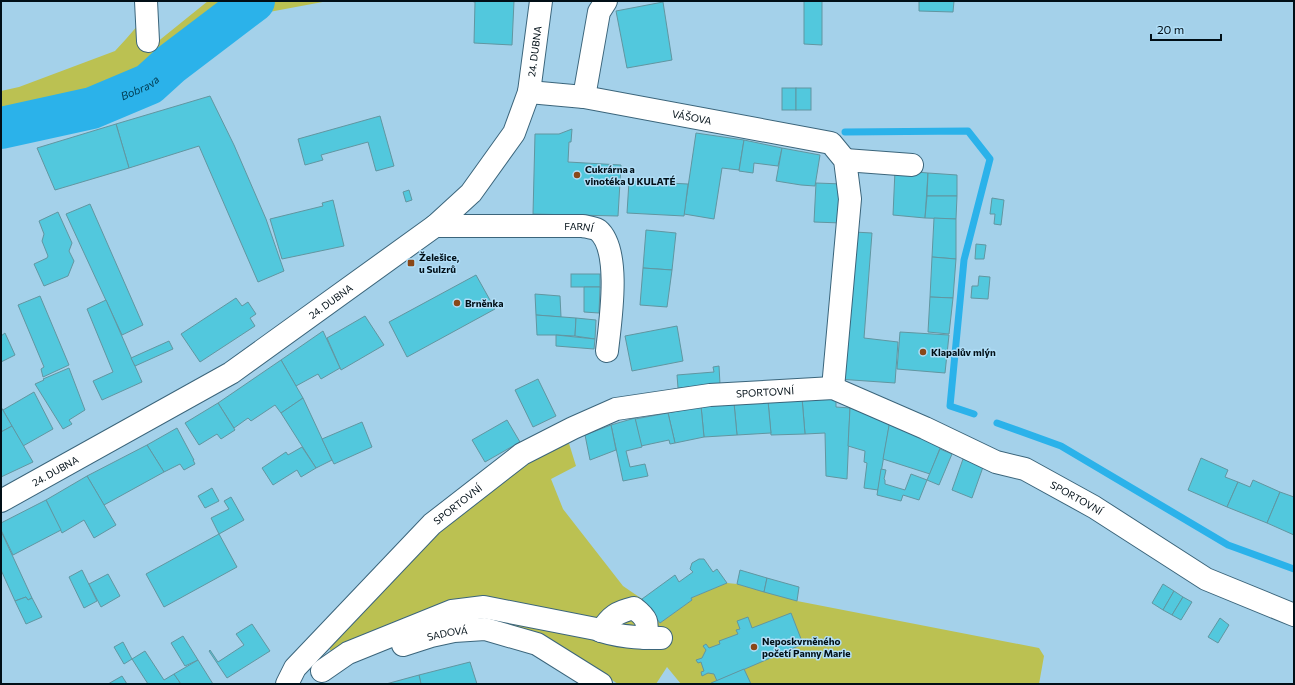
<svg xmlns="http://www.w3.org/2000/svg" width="1295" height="685" font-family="Commissioner,sans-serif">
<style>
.green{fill:#bbc152}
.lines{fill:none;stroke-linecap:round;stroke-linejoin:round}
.stream{stroke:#2bb2ea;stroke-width:7}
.river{stroke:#2bb2ea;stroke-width:42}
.building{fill:#52c8dd;stroke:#6196a1}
.minor-casing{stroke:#3b657b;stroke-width:24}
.major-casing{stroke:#3b657b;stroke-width:24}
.minor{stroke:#fff;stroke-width:22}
.major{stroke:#fff;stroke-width:22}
.poi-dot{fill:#8a4818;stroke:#b1def7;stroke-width:1.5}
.labels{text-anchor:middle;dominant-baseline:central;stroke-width:3;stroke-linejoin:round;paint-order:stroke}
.street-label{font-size:10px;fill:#010f17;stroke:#b1def7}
.poi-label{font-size:10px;font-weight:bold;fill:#010f17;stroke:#b1def7;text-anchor:start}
.water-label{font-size:11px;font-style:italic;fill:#013b51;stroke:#b1def7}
</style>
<rect width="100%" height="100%" fill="#a4d1ea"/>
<g class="green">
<polygon points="208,1 328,1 269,12 119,118 1,146 1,91 19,87 115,51 126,39 139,24 151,47"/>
<polygon points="567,437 576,466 551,479 563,509 623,586 642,599 660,623 692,600 691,598 727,583 737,584 797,601 1039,648 1044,656 1039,684 681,684 667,667 656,684 618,684 554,642 482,622 331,651 328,647 453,515 517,464"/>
</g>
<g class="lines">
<g class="stream">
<polyline points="845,132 968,131 990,159 964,260 950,406 974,414"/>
<polyline points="997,423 1061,446 1228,545 1294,569"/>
</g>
<path class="river" id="s1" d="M1 128 92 108 149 84 171 64 254 1"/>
</g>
<g class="building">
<polygon points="470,1 514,1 512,45 474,43 475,2"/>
<polygon points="804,1 822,1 822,45 804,44"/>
<polygon points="919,1 954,1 953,12 919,11"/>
<polygon points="663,2 672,60 627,68 616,11"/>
<rect x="782" y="88" width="14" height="22"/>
<rect x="796" y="88" width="15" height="22"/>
<polygon points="210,96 234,145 266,219 284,271 258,282 199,146 129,168 116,124"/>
<polygon points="380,116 394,166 376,171 368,142 321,155 323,160 305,165 298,139"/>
<polygon points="116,124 129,168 55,190 37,148"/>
<polygon points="572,129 571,142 569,142 568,162 621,165 618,216 533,214 535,134 559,134"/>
<polygon points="696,133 744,140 739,170 722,168 714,219 684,214"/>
<polygon points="744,140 782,148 778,166 754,163 753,173 739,171"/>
<polygon points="782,148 820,155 815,186 801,185 776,181"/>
<polygon points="895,170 928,173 925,218 893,215"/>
<polygon points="928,173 957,175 957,196 927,196"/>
<polygon points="629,181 688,184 684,216 627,213"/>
<polygon points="816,183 843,184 841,223 814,222"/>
<polygon points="409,190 412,200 406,202 403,192"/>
<polygon points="927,196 957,196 956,219 925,218"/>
<polygon points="992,198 1004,200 1001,225 994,224 995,214 990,214"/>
<polygon points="333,200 344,246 282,259 270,219 323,206 322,203"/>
<polygon points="90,204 143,325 122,335 66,214"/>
<polygon points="58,212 72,243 69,251 74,261 68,276 44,286 34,264 47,258 48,256 42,241 44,234 39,221"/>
<polygon points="934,218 956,219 956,259 932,257"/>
<polygon points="646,230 676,233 672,270 643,268"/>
<polygon points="854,232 872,233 864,338 898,342 895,383 838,379"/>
<polygon points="976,244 986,245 984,259 975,259"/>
<polygon points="932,257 956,259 953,298 930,297"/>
<polygon points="643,268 672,270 667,307 640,305"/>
<rect x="571" y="274" width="29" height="13"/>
<polygon points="476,275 495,309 407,357 389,322"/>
<polygon points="979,276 990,277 988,299 971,298 972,286 978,286"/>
<polygon points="584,287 600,287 599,313 584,312"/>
<polygon points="535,294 560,296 561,317 536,315"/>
<polygon points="40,296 69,365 43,377 41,369 44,367 18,305"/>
<polygon points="930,297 953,298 949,334 928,332"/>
<polygon points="236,298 242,306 248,302 256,314 250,318 255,326 200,362 181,334"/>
<polygon points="106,300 142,382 102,400 93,381 113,372 87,309"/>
<polygon points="536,315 576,318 575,336 556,335 537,335"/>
<polygon points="365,316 384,345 341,370 327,338"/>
<polygon points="576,318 596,320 595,339 575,336"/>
<polygon points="677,326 683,361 632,371 625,336"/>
<polygon points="323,331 340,368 321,379 318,374 296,386 281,360"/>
<polygon points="900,332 949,335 945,373 897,369"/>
<polygon points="5,333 15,355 1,362 1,336"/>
<polygon points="556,335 595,339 594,349 556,346"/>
<polygon points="169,341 173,349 135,366 131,358"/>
<polygon points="281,360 303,398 281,413 275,405 251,421 248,418 234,428 218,403"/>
<polygon points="719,366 720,384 678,388 677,375 714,372 713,367"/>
<polygon points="69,368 85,410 69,420 72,424 63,429 35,384 44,380 43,379"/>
<polygon points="538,379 556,416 533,427 515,390"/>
<polygon points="34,392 53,429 23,446 3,410"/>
<polygon points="831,396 836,402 836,407 850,408 847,479 826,476 825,433 805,434 802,398"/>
<polygon points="303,398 332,460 316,468 281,413"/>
<polygon points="802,398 805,434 771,435 768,401"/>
<polygon points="768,401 771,433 737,435 734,403"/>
<polygon points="218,403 235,430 221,439 217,434 199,445 185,423"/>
<polygon points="734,403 737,435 704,437 701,406"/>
<polygon points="701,406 704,437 675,443 668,413"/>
<polygon points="1,407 12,426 1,432"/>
<polygon points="850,408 890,421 878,490 864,488 867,463 864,462 865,451 848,446"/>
<polygon points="668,413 675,443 670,444 669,440 641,446 635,419"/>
<polygon points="635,418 642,447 626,451 630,467 645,464 648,476 623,481 611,425"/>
<polygon points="507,420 520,442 485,462 472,440"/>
<polygon points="890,420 942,443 930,474 883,459"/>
<polygon points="362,422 372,447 334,464 322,439"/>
<polygon points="611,425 616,450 590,460 585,435"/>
<polygon points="12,426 33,462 1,477 1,432"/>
<polygon points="177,428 194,460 193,460 195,464 184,470 180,464 164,472 147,445"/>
<polygon points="147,445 164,472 104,505 87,476"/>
<polygon points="302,447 316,468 301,477 297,470 273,485 262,468 286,452 288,455"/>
<polygon points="940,449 952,454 939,485 927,480"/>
<polygon points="1201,458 1228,470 1225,477 1238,482 1227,507 1188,490"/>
<polygon points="963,459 983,467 972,498 952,490"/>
<polygon points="881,469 886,470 884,479 885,480 885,484 905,490 911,474 927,480 919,500 903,495 901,501 877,495"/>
<polygon points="87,476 116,525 94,538 84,520 62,533 46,500"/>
<polygon points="1253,480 1280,492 1267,523 1227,507 1238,482 1250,487"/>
<polygon points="212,488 219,501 205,508 198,496"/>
<polygon points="1280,492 1294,497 1294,535 1267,523"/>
<polygon points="231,497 244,520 219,534 211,518 229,509 224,501"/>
<polygon points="46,500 61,530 13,555 1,530 1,523"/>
<polygon points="1,531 32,598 28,600 26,597 15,601 1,570"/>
<polygon points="219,534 237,567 164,607 146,574"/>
<polygon points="699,559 704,559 713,572 717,569 727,583 691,598 692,600 660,623 642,599 675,575 679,582 693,572 690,569 692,563"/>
<polygon points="82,570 97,601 84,608 69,577"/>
<polygon points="740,570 767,578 764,592 737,584"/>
<polygon points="108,574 120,596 101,607 89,584"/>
<polygon points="767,578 799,587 797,601 764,592"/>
<polygon points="1163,584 1174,591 1163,610 1152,603"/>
<polygon points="1174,591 1183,597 1172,615 1163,610"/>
<polygon points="26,597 28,600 32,598 42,617 26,624 15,601"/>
<polygon points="1183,597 1192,602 1181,620 1172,615"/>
<polygon points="791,613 803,644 717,681 714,674 708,673 702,676 701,672 704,671 701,662 698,663 696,660 702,658 706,650 703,646 706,644 709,648 720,644 719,641 738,634 736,630 740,629 737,621 748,617 752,628"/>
<polygon points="1220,618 1229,625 1218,643 1208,637"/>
<polygon points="252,624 270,651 227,678 209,651 210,650 218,662 244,645 236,634"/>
<polygon points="183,636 198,660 185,666 171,643"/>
<polygon points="123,642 132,659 124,664 114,647"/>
<polygon points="145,651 164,680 174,674 181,684 148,684 132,659"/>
<polygon points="198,660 213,684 181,684 174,674"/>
<polygon points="470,662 477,684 421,684 419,675"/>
<polygon points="744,669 751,684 712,684 711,683"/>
<polygon points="419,675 421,684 386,684"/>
<polygon points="122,676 127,684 108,684"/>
</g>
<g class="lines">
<defs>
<g id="minor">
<polyline points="146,1 148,41"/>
<path id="s2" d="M529 92 584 97 831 143 845 160 850 199 833 388"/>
<polyline points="584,97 599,12 606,1"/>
<polyline points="845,160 912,165"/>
<path id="s3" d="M435 226H583C587 227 594 228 598 230 622 250 610 323 607 351"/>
<path d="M601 631C611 616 617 612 634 608 647 618 649 622 645 638"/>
<path id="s4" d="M403 645 431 636 454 631 485 629 537 644 601 684"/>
<path d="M322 671 348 653 452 611 484 607 596 629C616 637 639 638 661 638"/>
<path id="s5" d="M287 684 295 668 432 524 522 454 573 428 616 409 710 395 833 388 925 428 996 462 1025 469 1094 507 1206 579 1294 615"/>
</g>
<g id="major">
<path id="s6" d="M1 501 231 373 435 226 471 193 514 133 529 92 541 1"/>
</g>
</defs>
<use href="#minor" class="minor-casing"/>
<use href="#major" class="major-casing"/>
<use href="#minor" class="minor"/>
<use href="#major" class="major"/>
</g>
<g class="poi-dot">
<circle cx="577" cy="175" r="4"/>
<rect x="407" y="259" width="8" height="8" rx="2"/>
<circle cx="457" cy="303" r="4"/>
<circle cx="923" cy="352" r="4"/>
<circle cx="754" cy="647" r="4"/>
</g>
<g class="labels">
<g class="street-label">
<text stroke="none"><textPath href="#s6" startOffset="722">24. DUBNA</textPath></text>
<text stroke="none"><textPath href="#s2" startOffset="165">VÁŠOVA</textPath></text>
<text stroke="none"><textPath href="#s3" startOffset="144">FARNÍ</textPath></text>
<text stroke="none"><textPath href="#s6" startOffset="386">24. DUBNA</textPath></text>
<text stroke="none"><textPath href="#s5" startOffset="585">SPORTOVNÍ</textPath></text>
<text stroke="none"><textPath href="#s6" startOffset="62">24. DUBNA</textPath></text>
<text stroke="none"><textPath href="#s5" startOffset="921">SPORTOVNÍ</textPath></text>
<text stroke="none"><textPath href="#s5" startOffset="249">SPORTOVNÍ</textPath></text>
<text stroke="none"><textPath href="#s4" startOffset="46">SADOVÁ</textPath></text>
</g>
<g class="poi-label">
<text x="585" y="169">Cukrárna a<tspan x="585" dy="12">vinotéka U KULATÉ</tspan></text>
<text x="419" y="257">Želešice,<tspan x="419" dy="12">u Sulzrů</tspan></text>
<text x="465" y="303">Brněnka</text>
<text x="931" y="352">Klapalův mlýn</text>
<text x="762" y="641">Neposkvrněného<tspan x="762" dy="12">početí Panny Marie</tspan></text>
</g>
<g class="water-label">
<text stroke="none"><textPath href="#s1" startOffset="145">Bobrava</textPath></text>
</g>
</g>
<rect width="1295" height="685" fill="none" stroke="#010f17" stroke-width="4"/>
<path d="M1151 34v6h70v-6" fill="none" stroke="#010f17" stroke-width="2"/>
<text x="1157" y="34" font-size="12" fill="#010f17" stroke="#b1def7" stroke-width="3" paint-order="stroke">20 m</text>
</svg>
